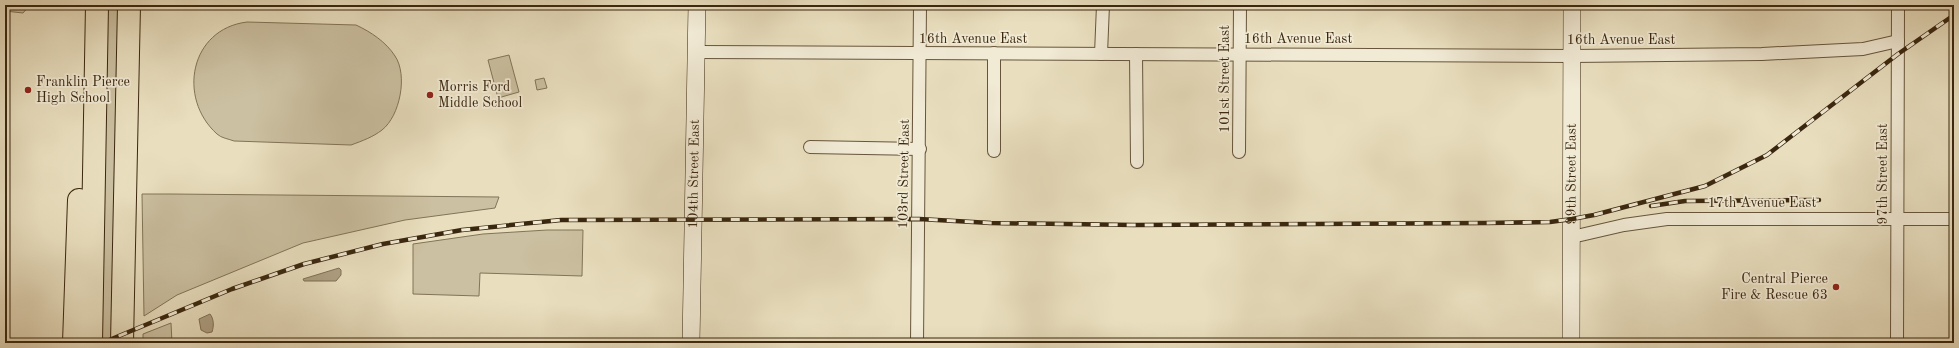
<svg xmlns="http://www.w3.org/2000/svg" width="1959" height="348" font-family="'Old Standard TT',serif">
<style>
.green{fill:#cbc0a1;stroke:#827458}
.water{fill:#aea083;stroke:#807055}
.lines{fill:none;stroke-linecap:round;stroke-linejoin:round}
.street-casing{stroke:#66553b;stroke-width:14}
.secondary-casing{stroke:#3a270f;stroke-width:18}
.highway-casing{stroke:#3a270f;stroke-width:24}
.street{stroke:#f1ead5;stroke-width:12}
.secondary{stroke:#f1ead5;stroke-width:17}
.highway{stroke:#e9dfbf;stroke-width:22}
.rail-casing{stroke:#3a270f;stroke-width:4.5}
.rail{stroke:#f1ead5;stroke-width:3;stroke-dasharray:9;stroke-linecap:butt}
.poi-dot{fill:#8f2418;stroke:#f1ead5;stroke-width:1.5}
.labels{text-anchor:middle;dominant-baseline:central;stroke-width:3.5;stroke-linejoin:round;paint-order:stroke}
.street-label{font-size:14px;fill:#3a270f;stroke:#f1ead5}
.poi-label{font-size:14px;fill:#3a270f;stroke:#f1ead5;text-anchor:start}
</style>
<rect width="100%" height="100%" fill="#e9dfbf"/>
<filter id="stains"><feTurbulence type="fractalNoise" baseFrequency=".005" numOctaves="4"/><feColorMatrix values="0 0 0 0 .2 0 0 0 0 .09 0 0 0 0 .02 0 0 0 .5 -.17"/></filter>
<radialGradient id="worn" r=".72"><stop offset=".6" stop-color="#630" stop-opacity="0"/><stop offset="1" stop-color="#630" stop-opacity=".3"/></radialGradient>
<g class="green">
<polygon points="5,5 30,5 23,13 5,11"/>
<polygon points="107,5 119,5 115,343 101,343"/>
<path d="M247 22 356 25C371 32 386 42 395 56 408 75 400 116 382 130 373 137 362 141 351 145L234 141C229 139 221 138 217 134 177 98 190 29 247 22Z"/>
<polygon points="509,55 519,92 498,98 488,60"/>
<polygon points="544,78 547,88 537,90 535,80"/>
<polygon points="142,194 170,194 499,197 495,208 405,220 303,243 177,295 144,316"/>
<polygon points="547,230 583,230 582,276 480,273 479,296 413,294 413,244 483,234"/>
<polygon points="171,323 172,343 143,343 143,334"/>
</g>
<g class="water">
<polygon points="339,268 341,270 341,275 336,281 304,281 303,279"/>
<path d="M210 314C214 319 214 326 212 332L207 333 201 330 199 319Z"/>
</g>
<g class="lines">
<defs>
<g id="street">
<polyline points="696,52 1572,56 1762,54 1863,49 1898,41"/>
<polyline points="994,53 994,151"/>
<polyline points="1101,54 1103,5"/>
<polyline points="1136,54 1137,162"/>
<polyline points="810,147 920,149"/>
<polyline points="1239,152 1240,5"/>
<polyline points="1572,237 1624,225 1667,219 1954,219"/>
<polyline points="917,343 920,5"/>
<polyline points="1897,343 1898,5"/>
</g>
<g id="secondary">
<path id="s1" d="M691 343 697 5"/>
<path id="s2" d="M1571 343 1572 5"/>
</g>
<g id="highway">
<polyline points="74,343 79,200"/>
<polyline points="91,343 97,5"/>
<polyline points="122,343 129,5"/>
</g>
</defs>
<use href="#street" class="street-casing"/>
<use href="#secondary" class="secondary-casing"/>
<use href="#highway" class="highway-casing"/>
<use href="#street" class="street"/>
<use href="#secondary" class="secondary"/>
<use href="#highway" class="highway"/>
<defs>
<g id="rail">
<polyline points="1651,206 1685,201 1819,200"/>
<polyline points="102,343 232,289 304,264 383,244 462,230 561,220 919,219 991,223 1134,225 1486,223 1550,222 1572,219 1594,215 1705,186 1767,155 1898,54 1954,15"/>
</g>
</defs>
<use href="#rail" class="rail-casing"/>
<use href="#rail" class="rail"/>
</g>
<g class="poi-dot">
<circle cx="28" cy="90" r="4"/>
<circle cx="430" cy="95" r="4"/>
<circle cx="1836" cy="287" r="4"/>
</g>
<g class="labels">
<g class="street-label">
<text x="973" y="39">16th Avenue East</text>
<text x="1298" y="39">16th Avenue East</text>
<text x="1621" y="40">16th Avenue East</text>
<text transform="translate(1225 79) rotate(-90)">101st Street East</text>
<text stroke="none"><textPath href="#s1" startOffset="169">104th Street East</textPath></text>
<text transform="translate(904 174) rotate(-89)">103rd Street East</text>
<text stroke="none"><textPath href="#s2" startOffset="169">99th Street East</textPath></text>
<text transform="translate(1883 174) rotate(-90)">97th Street East</text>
<text x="1762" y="203">17th Avenue East</text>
</g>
<g class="poi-label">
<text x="36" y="82">Franklin Pierce<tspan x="36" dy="16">High School</tspan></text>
<text x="438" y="87">Morris Ford<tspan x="438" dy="16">Middle School</tspan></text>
<text x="1828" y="279" text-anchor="end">Central Pierce<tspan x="1828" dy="16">Fire &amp; Rescue 63</tspan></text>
</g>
</g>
<rect width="1959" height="348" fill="none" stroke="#e9dfbf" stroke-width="20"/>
<rect x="6" y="6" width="1947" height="336" fill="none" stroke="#3a270f" stroke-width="2"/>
<rect x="10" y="10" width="1939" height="328" fill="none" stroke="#3a270f"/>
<rect width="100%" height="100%" filter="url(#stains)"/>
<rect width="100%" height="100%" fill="url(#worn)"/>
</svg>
